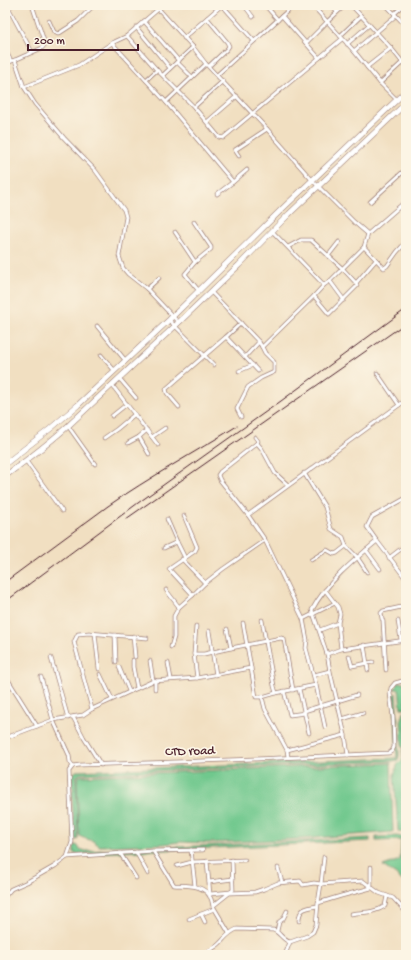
<svg xmlns="http://www.w3.org/2000/svg" width="411" height="960" font-family="'Gochi Hand',sans-serif">
<style>
.green{fill:#70c88d;stroke:#5d745c}
.lines{fill:none;stroke-linecap:round;stroke-linejoin:round}
.minor-casing{stroke:#9e7f76;stroke-width:4.5}
.primary-casing{stroke:#9e7f76;stroke-width:6}
.minor{stroke:#fff;stroke-width:3}
.primary{stroke:#fff;stroke-width:5}
.rail{stroke:#4a1f2b;stroke-width:1}
.labels{text-anchor:middle;dominant-baseline:central;stroke-width:3.5;stroke-linejoin:round;paint-order:stroke}
.street-label{font-size:13px;fill:#4a1f2b;stroke:#fcf5e5}
</style>
<rect width="100%" height="100%" fill="#fcf5e5"/>
<filter id="ink" filterUnits="userSpaceOnUse"><feTurbulence type="fractalNoise" baseFrequency=".025" numOctaves="2"/><feDisplacementMap in="SourceGraphic" scale="8" xChannelSelector="R" yChannelSelector="G"/><feConvolveMatrix kernelMatrix="1 2 1 2 8 2 1 2 1" color-interpolation-filters="sRGB"/></filter>
<filter id="wash" filterUnits="userSpaceOnUse"><feTurbulence type="fractalNoise" baseFrequency=".012" numOctaves="4" result="noise"/><feDisplacementMap in="SourceGraphic" scale="16" xChannelSelector="R" yChannelSelector="G"/><feGaussianBlur stdDeviation="0.9" result="paint"/><feColorMatrix in="noise" values="0 0 0 0 0 0 0 0 0 0 0 0 0 0 0 0 0 1.4 0 .05"/><feComposite in="paint" operator="in"/></filter>
<g filter="url(#wash)">
<rect width="100%" height="100%" fill="#f1dfc1"/>
<g class="green">
<polygon points="399,682 406,683 406,708 401,708 399,689 394,689"/>
<polygon points="396,693 399,756 398,760 392,761 80,774 76,777 78,838 77,840 74,839 72,790 74,790 72,786 71,776 76,771 397,758 394,694"/>
<polygon points="406,711 406,747 402,748 401,718 403,713"/>
<path d="M402 750H406V833L400 832 398 831 394 775 398 763C404 761 403 756 402 750Z"/>
<polygon points="391,763 393,832 301,839 208,843 180,842 164,844 100,846 93,841 81,837 79,835 77,782 78,777 80,776"/>
<polygon points="397,836 402,837 406,841 406,885 396,875 383,866 400,860 401,840 376,841 376,837"/>
<polygon points="370,838 370,841 74,854 74,846 77,845 80,849 86,851 286,842"/>
</g>
</g>
<g filter="url(#ink)">
<g class="lines">
<defs>
<g id="minor">
<polyline points="155,5 193,47 206,64 267,129 312,180 354,222 368,234"/>
<polyline points="222,5 254,41"/>
<polyline points="244,5 253,17"/>
<polyline points="265,5 278,20"/>
<polyline points="312,5 354,51 380,83 397,100"/>
<polyline points="331,5 337,12"/>
<polyline points="351,5 391,48 403,63"/>
<polyline points="386,5 406,26"/>
<polyline points="8,7 32,52"/>
<polyline points="5,8 13,5"/>
<polyline points="282,16 319,58 342,39"/>
<polyline points="207,18 227,42 229,46 227,49 209,66"/>
<polyline points="49,21 54,32 58,34 78,21 94,5"/>
<polyline points="144,21 179,61"/>
<polyline points="136,27 170,68"/>
<polyline points="127,36 157,70 194,107 219,137 223,138 319,58"/>
<polyline points="340,36 361,16"/>
<polyline points="184,38 222,5"/>
<polyline points="112,43 166,102 233,182"/>
<polyline points="306,43 327,22 345,5"/>
<polyline points="347,44 369,25"/>
<polyline points="5,50 11,61"/>
<polyline points="354,51 394,17 395,13 404,5"/>
<polyline points="15,60 42,48 45,44 32,5"/>
<polyline points="177,62 192,77"/>
<polyline points="5,63 15,60 24,87 35,104 64,138 95,170 124,210 126,217 119,256 123,268 128,274 147,289 179,323"/>
<polyline points="367,67 391,48"/>
<polyline points="163,75 193,47"/>
<polyline points="217,75 294,5"/>
<polyline points="146,80 157,70"/>
<polyline points="380,83 406,59"/>
<polyline points="24,87 79,65 112,43 127,36 163,5"/>
<polyline points="166,102 206,64"/>
<polyline points="194,107 223,81"/>
<polyline points="207,122 237,96"/>
<polyline points="239,156 235,150 267,129"/>
<polyline points="217,194 233,182 247,170"/>
<polyline points="370,202 406,169"/>
<polyline points="194,222 211,247 211,249 195,262 185,274 199,291"/>
<polyline points="272,231 324,285"/>
<polyline points="175,232 195,262"/>
<polyline points="288,247 301,240 311,240 343,269 356,283 376,260"/>
<polyline points="364,247 384,268 387,266 397,252 406,242"/>
<polyline points="328,256 339,242"/>
<polyline points="330,281 344,300"/>
<polyline points="147,289 159,278"/>
<polyline points="211,292 259,342 262,347 265,353 274,362 274,372 261,378 248,387 237,409 241,417"/>
<polyline points="314,296 329,314 357,286 356,283"/>
<polyline points="169,320 214,365"/>
<polyline points="97,326 125,360"/>
<polyline points="226,337 258,371"/>
<polyline points="262,347 314,296 324,285 330,281 364,247 368,234 406,201"/>
<polyline points="101,355 114,370"/>
<polyline points="245,357 259,342"/>
<polyline points="239,371 253,365"/>
<polyline points="377,373 399,405"/>
<polyline points="119,378 136,398"/>
<polyline points="112,385 158,445"/>
<polyline points="179,407 167,393 166,389 226,337 241,323"/>
<polyline points="112,416 127,404"/>
<polyline points="68,426 95,464"/>
<polyline points="139,437 149,454"/>
<polyline points="152,437 165,428"/>
<polyline points="255,437 258,441 257,443 220,472 218,475 220,480 248,515 265,540 303,619 307,640 306,648 316,685 325,727"/>
<polyline points="104,438 117,429 135,414"/>
<polyline points="128,443 139,437 147,430"/>
<polyline points="257,443 262,449 275,473 288,485"/>
<polyline points="26,461 62,511"/>
<polyline points="304,473 325,507 331,529 343,537 346,546 357,557 367,572"/>
<polyline points="406,498 372,517 367,527 377,541 406,579"/>
<polyline points="248,515 406,400"/>
<polyline points="184,516 197,547 195,551 185,558"/>
<polyline points="167,519 177,542 185,558 169,569 193,595"/>
<polyline points="164,548 177,542"/>
<polyline points="366,550 380,569"/>
<polyline points="389,558 406,545"/>
<polyline points="182,559 205,583"/>
<polyline points="311,560 327,550 334,554 337,553 346,546"/>
<polyline points="166,590 179,607"/>
<polyline points="325,590 338,607 340,614 338,623 341,649"/>
<polyline points="303,619 335,603"/>
<polyline points="382,619 381,613 383,611 406,606"/>
<polyline points="262,620 274,686 276,693"/>
<polyline points="383,621 386,670"/>
<polyline points="398,621 401,640"/>
<polyline points="243,623 251,668"/>
<polyline points="196,626 194,654 197,678"/>
<polyline points="227,629 231,648"/>
<polyline points="320,630 338,623"/>
<polyline points="209,631 216,675"/>
<polyline points="95,634 99,669"/>
<polyline points="115,635 116,662"/>
<polyline points="133,636 135,657"/>
<polyline points="403,640 406,665"/>
<polyline points="364,645 368,670"/>
<polyline points="171,647 174,637 174,616 179,607 193,595 205,583 223,569 265,540"/>
<polyline points="194,654 204,654 231,648 281,638 284,639 293,690"/>
<polyline points="327,654 341,649 406,640"/>
<polyline points="349,656 352,666 373,662"/>
<polyline points="51,658 68,718"/>
<polyline points="133,660 133,667 137,688"/>
<polyline points="150,661 153,681"/>
<polyline points="168,663 171,679"/>
<polyline points="119,667 129,691"/>
<polyline points="100,674 112,699"/>
<polyline points="5,675 37,726"/>
<polyline points="314,675 330,671"/>
<polyline points="41,677 53,720 69,755 70,762 73,766"/>
<polyline points="155,680 155,689"/>
<polyline points="299,689 309,733"/>
<polyline points="284,691 290,715 305,713"/>
<polyline points="262,697 265,709 287,750 288,757"/>
<polyline points="92,709 74,642 78,634 89,633 147,638"/>
<polyline points="304,711 357,695"/>
<polyline points="73,717 84,738 101,765"/>
<polyline points="342,719 363,713"/>
<polyline points="5,733 8,737 53,720 83,715 92,709 153,681 197,678 251,668 256,697 262,697 276,693 316,685"/>
<polyline points="287,750 345,735"/>
<path d="M348 755 345 735 330 671 327 654 312 610C326 583 354 560 377 541"/>
<polyline points="191,850 195,886"/>
<polyline points="153,851 203,850"/>
<polyline points="136,852 148,874"/>
<polyline points="120,853 136,878"/>
<path d="M67 857 153 851 174 885C186 886 204 884 210 897 212 899 212 903 213 906L233 890 232 860"/>
<polyline points="207,861 210,895"/>
<polyline points="177,866 192,862 245,860"/>
<polyline points="278,868 282,882"/>
<polyline points="209,882 233,879"/>
<polyline points="230,893 255,892 264,889 278,883 300,881 303,885 314,883 321,884 363,881 379,893 393,898 406,912"/>
<polyline points="210,894 231,892"/>
<path d="M5 896 11 889 27 882 55 866 67 857 72 842 69 771 73 766 80 765C183 762 286 758 389 753L392 751 394 747 393 717 390 693 391 688 395 683 406 680"/>
<polyline points="318,903 341,896 371,888 371,867"/>
<polyline points="213,906 229,933"/>
<polyline points="201,914 205,922"/>
<path d="M351 914C363 912 375 913 385 906L387 896"/>
<polyline points="189,919 214,909"/>
<path d="M299 921C299 908 306 908 317 906"/>
<polyline points="277,931 279,922 283,919 287,911"/>
<path d="M199 955C206 952 214 949 219 944 225 938 229 932 237 929L273 930C280 932 282 940 290 942L307 936 313 932 316 925 318 903 321 884 324 857"/>
<polyline points="285,955 290,942"/>
</g>
<g id="primary">
<polyline points="5,464 50,429 78,405 169,320 281,210 406,91"/>
<path d="M5 476C27 460 48 444 68 426L175 326 239 265 289 214 406 103"/>
</g>
</defs>
<use href="#minor" class="minor-casing"/>
<use href="#primary" class="primary-casing"/>
<use href="#minor" class="minor"/>
<use href="#primary" class="primary"/>
<g class="rail">
<polyline points="126,519 406,323"/>
<path d="M5 582 108 506C150 477 194 453 237 426"/>
<polyline points="5,602 138,503 281,401 406,309"/>
</g>
</g>
</g>
<g class="labels">
<g class="street-label">
<text transform="translate(190 752) rotate(-2)">CTD road</text>
</g>
</g>
<rect width="411" height="960" fill="none" stroke="#fcf5e5" stroke-width="20"/>
<path d="M28 44v6h110v-6" fill="none" stroke="#4a1f2b" stroke-width="2"/>
<text x="34" y="44" font-size="12" fill="#4a1f2b" stroke="#fcf5e5" stroke-width="3" paint-order="stroke">200 m</text>
</svg>
